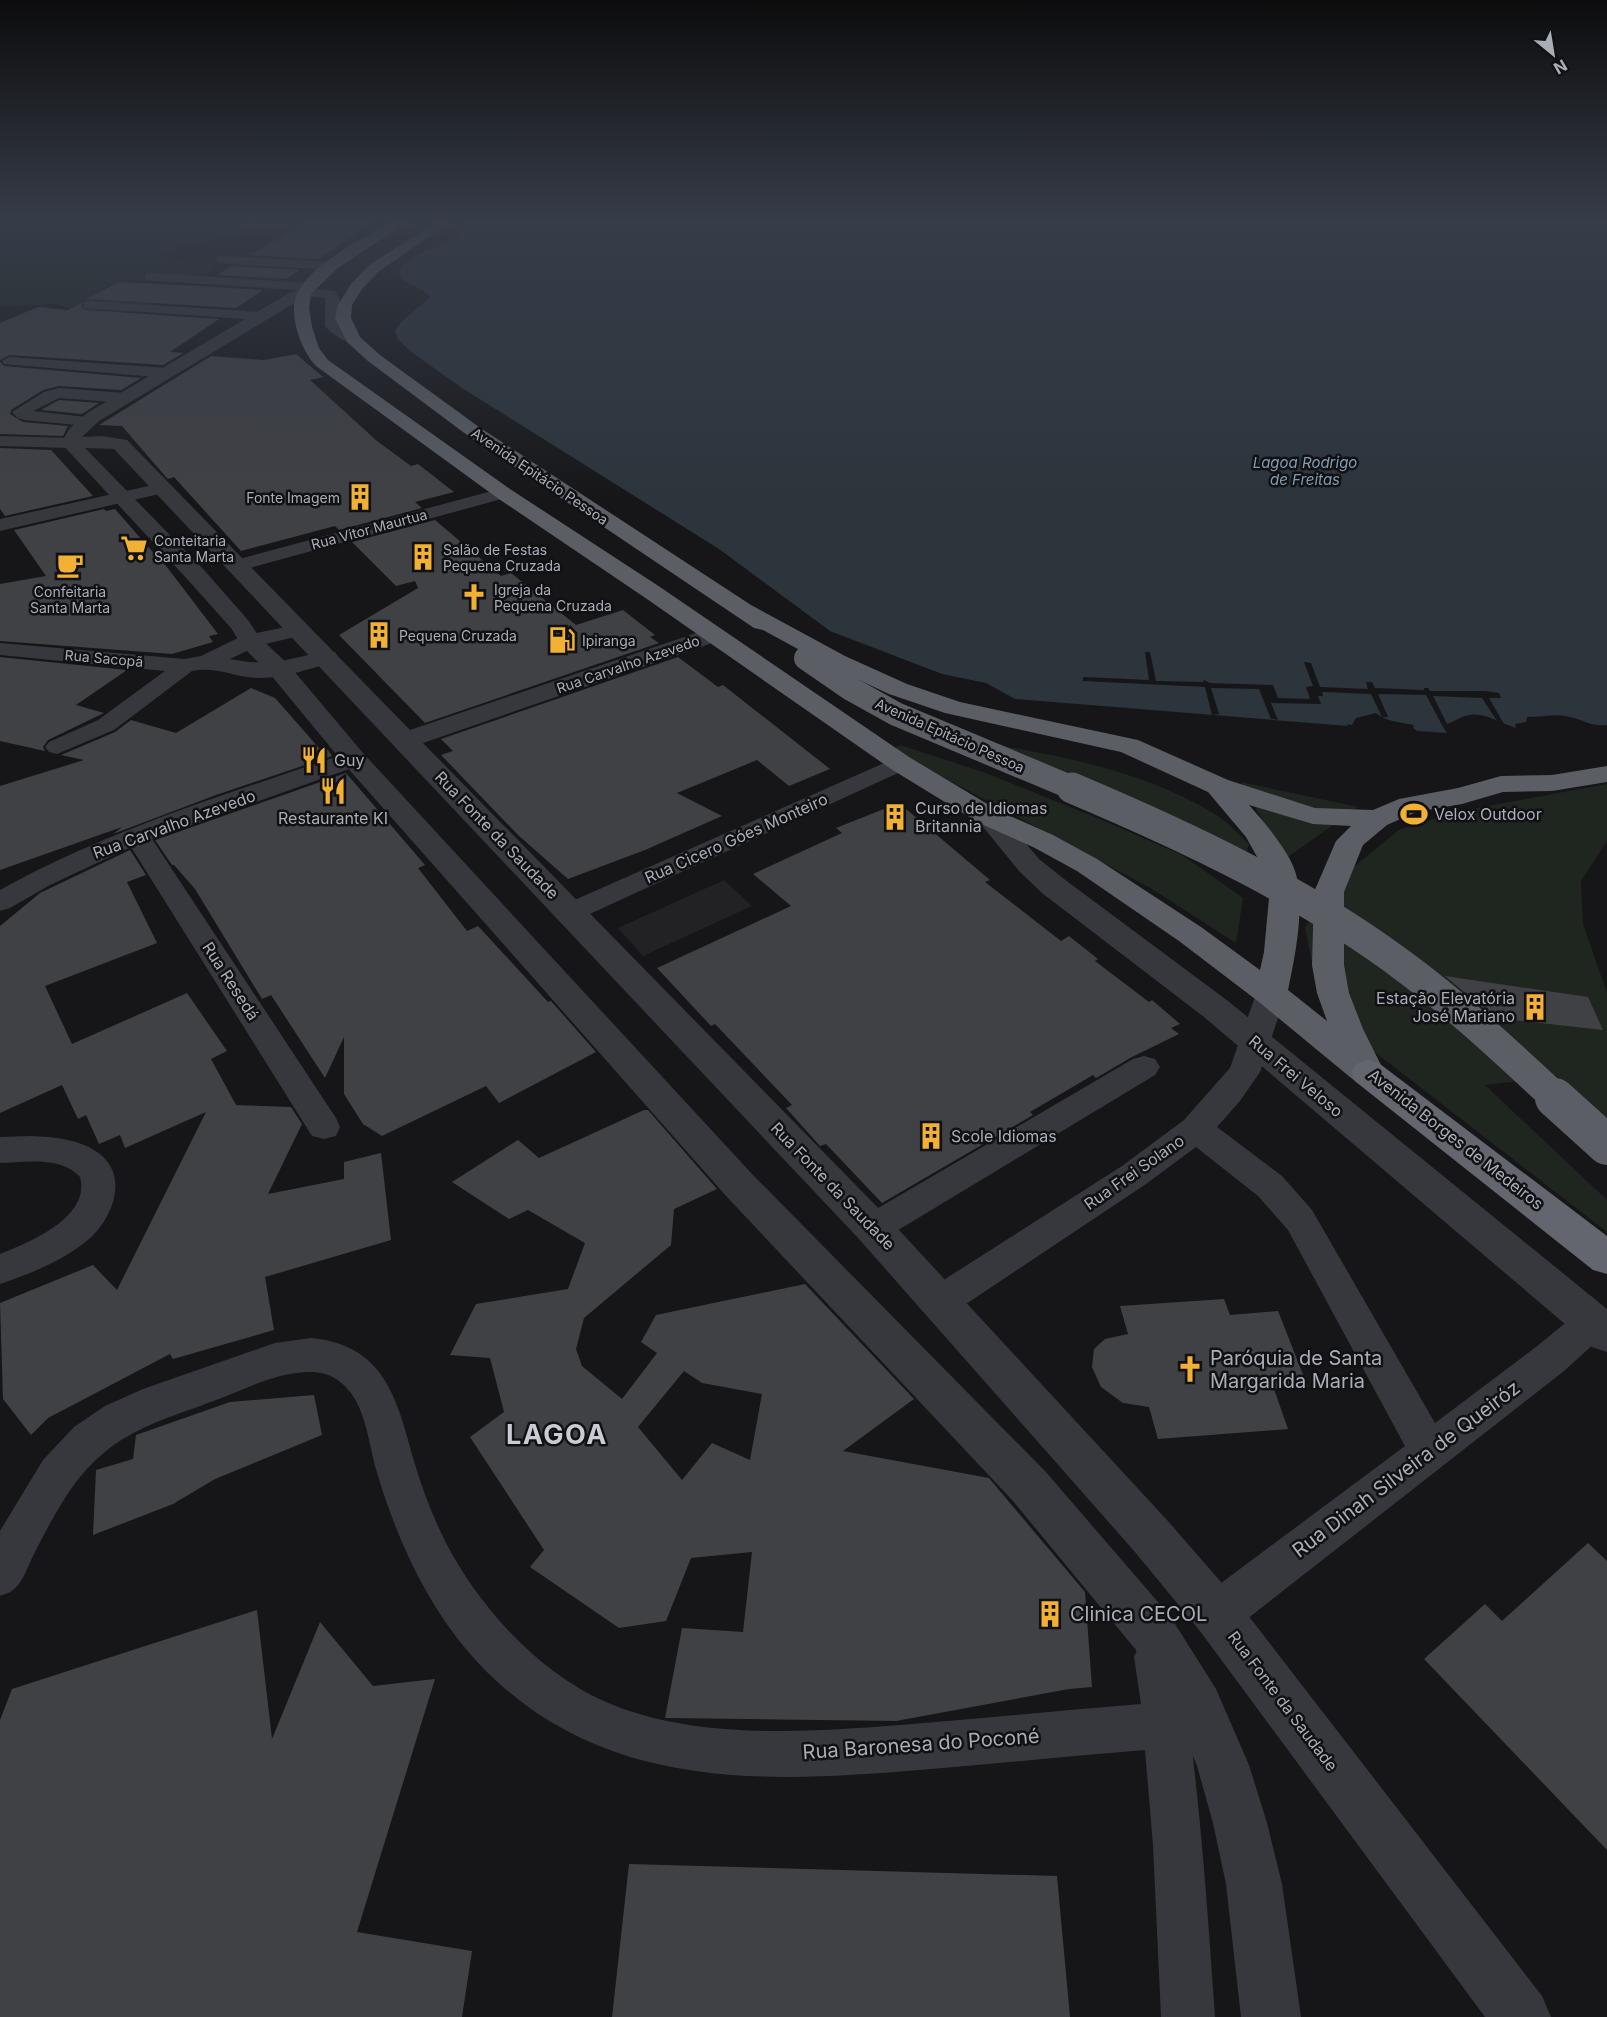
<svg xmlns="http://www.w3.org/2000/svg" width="1607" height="2017" font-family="Inter,sans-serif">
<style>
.built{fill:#222225}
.green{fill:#1e261f}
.water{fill:#2c353c}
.pier{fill:#161618}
.building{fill:#404145;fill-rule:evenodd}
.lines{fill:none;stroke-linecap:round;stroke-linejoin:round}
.minor{fill:#37383d;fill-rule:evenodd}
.tertiary{fill:#37383d;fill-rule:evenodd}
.trunk{fill:#5b5e65;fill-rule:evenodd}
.motorway{fill:#63666e;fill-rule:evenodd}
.trunk-bridge-far2{stroke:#5b5e65;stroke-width:24}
.trunk-bridge-far1{stroke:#5b5e65;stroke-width:31}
.trunk-bridge{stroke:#5b5e65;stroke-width:40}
.labels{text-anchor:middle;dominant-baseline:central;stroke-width:5;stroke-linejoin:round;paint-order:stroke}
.far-street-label{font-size:14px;fill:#a8adb8;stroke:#111113}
.far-poi-label{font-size:14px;fill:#a8adb8;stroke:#111113;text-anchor:start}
.far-water-label{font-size:15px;font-style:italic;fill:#7f9bb3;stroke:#111113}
.poi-label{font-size:16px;fill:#a8adb8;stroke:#111113;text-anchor:start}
.street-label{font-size:16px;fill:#a8adb8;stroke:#111113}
.near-poi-label{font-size:20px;fill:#a8adb8;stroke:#111113;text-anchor:start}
.near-street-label{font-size:20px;fill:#a8adb8;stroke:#111113}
.near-district-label{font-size:27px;font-weight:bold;letter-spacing:1.5px;fill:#c9ccd4;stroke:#111113}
</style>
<rect width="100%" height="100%" fill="#161618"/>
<polygon class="built" points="724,880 752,906 643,956 618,928"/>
<g class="green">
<path d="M0 220H243L258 224 230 237 179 246 161 255 171 259 214 263 215 268C208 271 201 276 194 278 159 288 128 268 97 293L159 302 138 311 114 314H92L55 304 0 307Z"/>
<path d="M944 736C1037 752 1137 765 1218 816 1229 823 1239 835 1249 844L1245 859Z"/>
<polygon points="900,745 986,773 1102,820 1182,855 1243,898 1236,943 1152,889 892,750"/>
<polygon points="1241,782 1358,807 1288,857 1265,825"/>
<polygon points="1607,784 1607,841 1581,881 1583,924 1607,993 1607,1127 1558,1077 1485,1085 1607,1200 1607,1232 1349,1032 1316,984 1305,927 1350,870 1399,830 1455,812"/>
</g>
<path class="water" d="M466 220H1607V725C1592 727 1584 720 1570 717 1557 713 1541 717 1527 717L1526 722 1515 724 1516 728C1502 724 1484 712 1470 715 1460 716 1452 724 1442 725L1447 733 1417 731 1413 728 1414 725C1400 722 1387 722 1376 713L1356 718 1352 725 1347 724 1348 726 1015 699 986 683 942 674 830 631 719 549 462 388 410 351 398 339 395 331 401 322 430 297C422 286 407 286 399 275 404 248 455 250 464 229 466 226 465 223 466 220Z"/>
<polygon class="pier" points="1145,652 1150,652 1156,681 1203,682 1204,680 1210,683 1273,685 1278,698 1310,699 1306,687 1313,686 1304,662 1311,663 1320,687 1368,689 1366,682 1372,682 1375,688 1424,690 1424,688 1428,688 1430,691 1485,691 1499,693 1501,698 1489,698 1504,724 1499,724 1482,698 1433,696 1447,724 1442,725 1426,695 1378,694 1388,717 1382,717 1371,694 1322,692 1323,696 1318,696 1321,704 1271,703 1278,720 1273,719 1271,719 1259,689 1211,688 1219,714 1212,715 1205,687 1083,681 1083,677 1149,680"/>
<g class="building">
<polygon points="311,220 378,220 318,259 250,255"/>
<polygon points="232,266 300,270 286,279 217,275"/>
<polygon points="118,282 198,286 263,290 236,308 87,299"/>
<polygon points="83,302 81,306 85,310 219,319 170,352 183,353 163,365 9,355 0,360 0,323 38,307 68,310"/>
<polygon points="296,354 323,377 310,380 377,441 411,466 418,464 454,492 415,502 422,508 339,530 335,526 241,551 174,477 168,479 165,476 122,426 99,425 211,356 264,360"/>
<polygon points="0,362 4,366 141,378 121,390 59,386 43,390 11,410 10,414 23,422 68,426 63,436 0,434"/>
<polygon points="59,400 99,403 82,414 41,410"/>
<polygon points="0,448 51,450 93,496 5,516 0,509"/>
<polygon points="104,509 106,511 115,509 158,558 160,558 218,634 209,636 213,642 172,654 0,641 0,584 46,576 14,530"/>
<polygon points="435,520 501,576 511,573 576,625 623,610 655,635 650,637 659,643 425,723 339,635 418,588 415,581 396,586 352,542"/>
<polygon points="0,657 127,670 76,705 104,713 48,740 43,747 45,751 0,741"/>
<polygon points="678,657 718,687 723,685 830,769 789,786 757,760 677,793 722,816 645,850 568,879 518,835 441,755 453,751 441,739"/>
<polygon points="251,688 275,698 319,748 325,746 332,756 216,795 113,834 122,827 0,870 0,786 84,760 61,755 115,732 131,720 176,733"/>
<polygon points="346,773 425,865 418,868 467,931 478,926 548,1002 551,1001 596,1052 499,1103 486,1086 382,1136 363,1124 344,1094 344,1037 325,1078 271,995 262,999 195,889 174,865 172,865 155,840"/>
<polygon points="899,803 990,880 985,882 1061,941 1069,936 1098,959 1095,961 1149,1002 1152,1000 1180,1024 1171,1028 1179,1034 1132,1057 1096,1078 1093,1075 1030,1112 1033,1115 882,1203 826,1144 820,1146 786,1108 792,1105 715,1024 711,1026 657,968 791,906 753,874 842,833 836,828"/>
<polygon points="130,850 146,875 127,882 157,943 45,986 72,1044 187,993 227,1051 211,1059 236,1105 291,1107 302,1124 268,1194 344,1179 344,1162 381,1153 391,1240 265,1277 274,1330 173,1359 170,1354 48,1418 31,1435 3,1399 0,1303 93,1265 117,1290 206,1112 125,1148 120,1135 99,1144 86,1115 78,1119 62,1085 0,1113 0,926 40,893"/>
<polygon points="1445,976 1588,997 1603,1030 1495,1018"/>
<path d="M644 1110H648L717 1189 674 1209 671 1245 584 1318 576 1349 582 1366 622 1399 657 1353 641 1342 656 1315 805 1284 914 1399 843 1451 989 1478 1085 1592 1092 1687 1069 1689 896 1721 667 1718H665L682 1628 743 1632 752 1552 691 1558 666 1621 619 1628 530 1567 544 1550 470 1437 504 1412 490 1358 450 1355 476 1304 568 1289 585 1243 528 1210 509 1219 452 1182 518 1140 539 1158ZM684 1371 702 1383 762 1394 750 1460 712 1443 682 1480 638 1427Z"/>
<polygon points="1224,1299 1230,1315 1278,1311 1308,1387 1274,1389 1288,1429 1158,1439 1149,1407 1123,1403 1101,1387 1092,1367 1094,1349 1105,1339 1128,1334 1120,1306"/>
<polygon points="314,1395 322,1435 215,1479 173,1504 93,1535 96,1470 133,1459 136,1435 230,1402"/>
<polygon points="1588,1543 1607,1561 1607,1850 1424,1659 1485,1604 1502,1621"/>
<polygon points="257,1610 272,1739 320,1622 373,1686 435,1679 357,1932 472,1951 462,2017 0,2017 0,1720 12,1689"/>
<polygon points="629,1864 1057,1876 1070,2017 612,2017"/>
</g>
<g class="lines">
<g class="minor">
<polygon points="222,256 334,262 340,266 334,270 218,263 216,260 218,257"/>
<polygon points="151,273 310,283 317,287 310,291 146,280 145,277 146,274"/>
<polygon points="90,301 259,312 266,316 259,320 85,308 83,305 85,302"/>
<polygon points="9,357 167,368 175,373 167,378 4,364 2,361"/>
<polygon points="59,388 125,393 133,398 125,403 59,398 33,411 94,418 96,421 88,426 24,420 18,418 12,412 44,392"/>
<polygon points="0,436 70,438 78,443 70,448 0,446"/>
<polygon points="162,483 168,484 171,488 168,492 0,531 0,519"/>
<polygon points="503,488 509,489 512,493 509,497 235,572 228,570 225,566 228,562"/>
<path d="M301 624 308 626 312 630 308 634 257 646 230 659C270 667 288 660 327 650L335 652 338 657 335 662C310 668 283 679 257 678 233 677 217 666 192 671L114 730 57 754 49 752 45 747 49 742 98 720 165 671 0 655V643L185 659 201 656 242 636Z"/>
<path d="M354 752 363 754 366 759 363 764 152 839 336 1118 340 1127 336 1136 324 1139 312 1136 131 847 50 885 10 908 0 911V890C79 846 164 815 249 786 284 775 319 761 354 752Z"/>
<polygon points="900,756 909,758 912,763 909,768 581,918 571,921 561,918 557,912 561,906"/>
<polygon points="1271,984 1281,987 1286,994 1260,1072 1240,1101 1217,1127 1282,1176 1312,1210 1435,1423 1536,1347 1580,1311 1593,1306 1606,1311 1607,1332 1564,1371 1233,1630 1217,1636 1201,1630 1195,1614 1201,1598 1405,1446 1288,1230 1258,1196 1196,1147 1146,1184 954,1312 941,1317 928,1312 923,1301 928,1290 1122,1166 1184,1120 1230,1068 1256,994 1261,987"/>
<polygon points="1144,1056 1155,1059 1160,1067 1155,1075 885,1238 873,1242 861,1238 855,1228 861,1218 1133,1059"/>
<path d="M31 1136C53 1137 79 1139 97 1152 130 1174 113 1218 89 1239 63 1261 32 1273 0 1284V1254C30 1242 91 1217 80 1177 62 1156 25 1162 0 1163V1137Z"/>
<path d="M311 1338C385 1345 397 1399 414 1461 422 1489 433 1517 446 1543 480 1608 538 1672 606 1702 701 1743 823 1731 924 1723 996 1717 1068 1710 1141 1704L1134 1657 1141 1641 1157 1634 1173 1641C1188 1677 1189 1719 1193 1758 1203 1844 1209 1930 1215 2017H1161L1153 1845 1145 1750C1070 1756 995 1764 919 1770 764 1783 606 1790 487 1672 433 1618 400 1548 378 1476 370 1451 368 1422 355 1399 344 1381 329 1371 308 1372 278 1373 251 1386 224 1397 160 1422 114 1429 71 1489 57 1509 46 1531 35 1552 29 1563 23 1583 13 1590 10 1593 4 1594 0 1596V1531L43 1460 74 1427 105 1406 143 1389 275 1343Z"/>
</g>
<g class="tertiary">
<path d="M305 288 335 291 340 300 341 324 361 339 359 342C347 345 333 335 325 326V298L306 296 99 421 82 437 102 436 127 440 410 730 705 630 713 628 721 630 725 635 721 640 423 743 887 1217 1167 1520 1234 1597 1542 1996 1551 2017H1485L1200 1631 1135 1552 859 1239 114 449 85 448 204 570 248 620 259 637 288 664 363 753 753 1175 1045 1471 1170 1616 1216 1689 1249 1765 1267 1823 1282 1884 1301 2017H1241L1226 1884 1213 1823 1197 1766 1180 1725 1136 1650 1013 1501 727 1197 345 765 270 674 242 646 231 628 188 580 61 443 70 428 87 413 289 293Z"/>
<polygon points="989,809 999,811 1039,859 1064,879 1228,1001 1607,1309 1607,1352 1592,1347 1204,1017 1042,893 1019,871 975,817 979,811"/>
</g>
<path class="trunk" d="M395 220H410L338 268 311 294 309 308 312 327 319 348 328 360 510 489 660 587 909 757 999 811 1053 835 1097 859 1201 927 1260 970 1264 952 1269 898 1266 873 1246 837 1208 792 1121 752 945 713 889 694 829 666 763 630 754 628 467 435 368 361 347 342 335 318 338 305 351 284 368 266 439 220H453L378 272 362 289 352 305 351 318 360 337 380 355 479 427 751 605 845 656 907 684 960 702 1138 740 1228 780 1315 808 1373 810 1399 799 1458 788 1501 776 1552 775 1607 766V782L1552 791 1503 792 1462 804 1416 812 1387 825 1363 845 1344 892V965L1349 993 1363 1029 1385 1073 1380 1082 1368 1086 1356 1082 1259 1002 1179 941 1077 871 1033 847 979 823 891 769 644 597 496 497 316 366C307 356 301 344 297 330 294 319 292 305 297 294 310 264 367 236 395 220ZM1249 805 1313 824 1351 826 1336 841 1314 892 1312 965 1317 993 1327 1021 1288 990C1295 957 1305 908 1296 874 1290 852 1264 822 1249 805Z"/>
<polygon class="motorway" points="1368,1060 1380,1064 1607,1236 1607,1274 1593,1270 1356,1082 1351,1073 1356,1064"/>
<polyline class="trunk-bridge-far2" points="806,658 851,689 896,714 1075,789"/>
<path class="trunk-bridge-far1" d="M1072 788C1188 837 1305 892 1406 968 1460 1008 1508 1054 1557 1099"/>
<polyline class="trunk-bridge" points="1555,1098 1607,1145"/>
</g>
<linearGradient id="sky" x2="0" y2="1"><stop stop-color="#0c0c0d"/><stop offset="0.44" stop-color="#363c48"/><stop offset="1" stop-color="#363c48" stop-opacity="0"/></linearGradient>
<rect width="1607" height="502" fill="url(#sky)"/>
<defs>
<symbol id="building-bare" viewBox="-9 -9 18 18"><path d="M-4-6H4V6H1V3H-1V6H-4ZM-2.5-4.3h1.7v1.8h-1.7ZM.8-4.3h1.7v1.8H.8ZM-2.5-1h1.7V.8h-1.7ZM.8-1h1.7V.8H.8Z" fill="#f2b134" stroke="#111113" stroke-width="2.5" paint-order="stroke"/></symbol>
<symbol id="supermarket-bare" viewBox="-9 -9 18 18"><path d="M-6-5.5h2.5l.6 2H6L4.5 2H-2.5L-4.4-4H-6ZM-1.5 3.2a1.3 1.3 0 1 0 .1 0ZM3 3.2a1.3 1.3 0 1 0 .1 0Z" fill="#f2b134" stroke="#111113" stroke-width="2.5" paint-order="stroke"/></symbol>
<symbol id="cafe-bare" viewBox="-9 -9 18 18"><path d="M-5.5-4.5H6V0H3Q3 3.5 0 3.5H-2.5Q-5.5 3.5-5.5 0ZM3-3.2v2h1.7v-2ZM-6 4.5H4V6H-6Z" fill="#f2b134" stroke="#111113" stroke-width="2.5" paint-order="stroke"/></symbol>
<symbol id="church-bare" viewBox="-9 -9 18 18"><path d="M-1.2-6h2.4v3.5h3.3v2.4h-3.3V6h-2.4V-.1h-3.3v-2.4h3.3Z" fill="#f2b134" stroke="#111113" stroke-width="2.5" paint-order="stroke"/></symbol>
<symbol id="fuel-bare" viewBox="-9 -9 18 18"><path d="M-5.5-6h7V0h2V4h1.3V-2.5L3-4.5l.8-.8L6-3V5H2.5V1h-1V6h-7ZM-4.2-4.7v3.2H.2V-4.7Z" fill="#f2b134" stroke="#111113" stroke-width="2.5" paint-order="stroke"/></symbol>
<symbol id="restaurant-bare" viewBox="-9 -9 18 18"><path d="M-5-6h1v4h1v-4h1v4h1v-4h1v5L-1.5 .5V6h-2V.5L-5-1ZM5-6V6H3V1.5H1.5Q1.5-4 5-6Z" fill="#f2b134" stroke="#111113" stroke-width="2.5" paint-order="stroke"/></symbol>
<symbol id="stadium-bare" viewBox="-9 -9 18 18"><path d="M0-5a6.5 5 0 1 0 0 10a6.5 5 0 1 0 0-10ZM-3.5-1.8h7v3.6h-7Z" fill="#f2b134" stroke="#111113" stroke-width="2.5" paint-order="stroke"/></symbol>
</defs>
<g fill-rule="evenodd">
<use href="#building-bare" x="341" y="478" width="38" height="38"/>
<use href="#supermarket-bare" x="115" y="529" width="38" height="38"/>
<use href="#building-bare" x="404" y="538" width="38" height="38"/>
<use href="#cafe-bare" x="51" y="546" width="38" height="38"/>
<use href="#church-bare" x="455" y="578" width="38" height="38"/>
<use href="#building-bare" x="360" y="616" width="38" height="38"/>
<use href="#fuel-bare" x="543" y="621" width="38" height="38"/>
<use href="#restaurant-bare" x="295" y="741" width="38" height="38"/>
<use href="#restaurant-bare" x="314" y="772" width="38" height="38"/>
<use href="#stadium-bare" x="1395" y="795" width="38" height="38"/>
<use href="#building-bare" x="876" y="798" width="38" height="38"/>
<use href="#building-bare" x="1516" y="988" width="38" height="38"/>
<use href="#building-bare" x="912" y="1117" width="38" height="38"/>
<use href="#church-bare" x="1171" y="1350" width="38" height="38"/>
<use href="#building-bare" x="1031" y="1595" width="38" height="38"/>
</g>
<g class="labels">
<g class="far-street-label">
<text transform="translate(540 476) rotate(34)">Avenida Epitácio Pessoa</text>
<text transform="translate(369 529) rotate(-15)">Rua Vitor Maurtua</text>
<text transform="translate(104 658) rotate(5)">Rua Sacopã</text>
<text transform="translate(628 664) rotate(-19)">Rua Carvalho Azevedo</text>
<text transform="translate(950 735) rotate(24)">Avenida Epitácio Pessoa</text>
</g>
<g class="far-poi-label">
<text x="340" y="497" text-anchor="end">Fonte Imagem</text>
<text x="154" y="540">Conteitaria<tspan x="154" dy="16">Santa Marta</tspan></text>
<text x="443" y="549">Salão de Festas<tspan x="443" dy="16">Pequena Cruzada</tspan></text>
<text x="494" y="589">Igreja da<tspan x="494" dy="16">Pequena Cruzada</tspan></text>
<text x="70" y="591" text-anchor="middle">Confeitaria<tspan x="70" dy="16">Santa Marta</tspan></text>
<text x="399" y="635">Pequena Cruzada</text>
<text x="582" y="640">Ipiranga</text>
</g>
<g class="far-water-label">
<text x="1305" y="462">Lagoa Rodrigo<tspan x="1305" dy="17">de Freitas</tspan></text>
</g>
<g class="poi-label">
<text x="334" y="760">Guy</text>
<text x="915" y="808">Curso de Idiomas<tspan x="915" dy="18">Britannia</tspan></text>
<text x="1434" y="814">Velox Outdoor</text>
<text x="333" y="818" text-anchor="middle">Restaurante KI</text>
<text x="1515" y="998" text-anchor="end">Estação Elevatória<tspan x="1515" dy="18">José Mariano</tspan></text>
<text x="951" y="1136">Scole Idiomas</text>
</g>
<g class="street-label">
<text transform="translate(174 824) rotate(-20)">Rua Carvalho Azevedo</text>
<text transform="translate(497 835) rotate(46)">Rua Fonte da Saudade</text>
<text transform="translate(736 838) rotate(-24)">Rua Cicero Góes Monteiro</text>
<text transform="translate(231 981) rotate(57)">Rua Resedá</text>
<text transform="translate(1296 1076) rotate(40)">Rua Frei Veloso</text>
<text transform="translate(1456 1139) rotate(38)">Avenida Borges de Medeiros</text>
<text transform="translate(1134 1172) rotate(-35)">Rua Frei Solano</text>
<text transform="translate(833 1186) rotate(46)">Rua Fonte da Saudade</text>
<text transform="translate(1283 1701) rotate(53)">Rua Fonte da Saudade</text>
</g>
<g class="near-poi-label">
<text x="1210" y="1358">Paróquia de Santa<tspan x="1210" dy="23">Margarida Maria</tspan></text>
<text x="1070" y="1614">Clinica CECOL</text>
</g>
<g class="near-street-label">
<text transform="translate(1406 1469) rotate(-37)">Rua Dinah Silveira de Queiróz</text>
<text transform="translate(921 1744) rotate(-4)">Rua Baronesa do Poconé</text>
</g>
<g class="near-district-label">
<text x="557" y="1434">LAGOA</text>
</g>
</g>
<g transform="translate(1553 54) rotate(150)" stroke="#111113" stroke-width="4.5" paint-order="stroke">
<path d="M0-4.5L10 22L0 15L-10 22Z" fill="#a8adb8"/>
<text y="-9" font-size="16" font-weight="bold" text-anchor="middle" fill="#a8adb8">N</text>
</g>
</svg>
